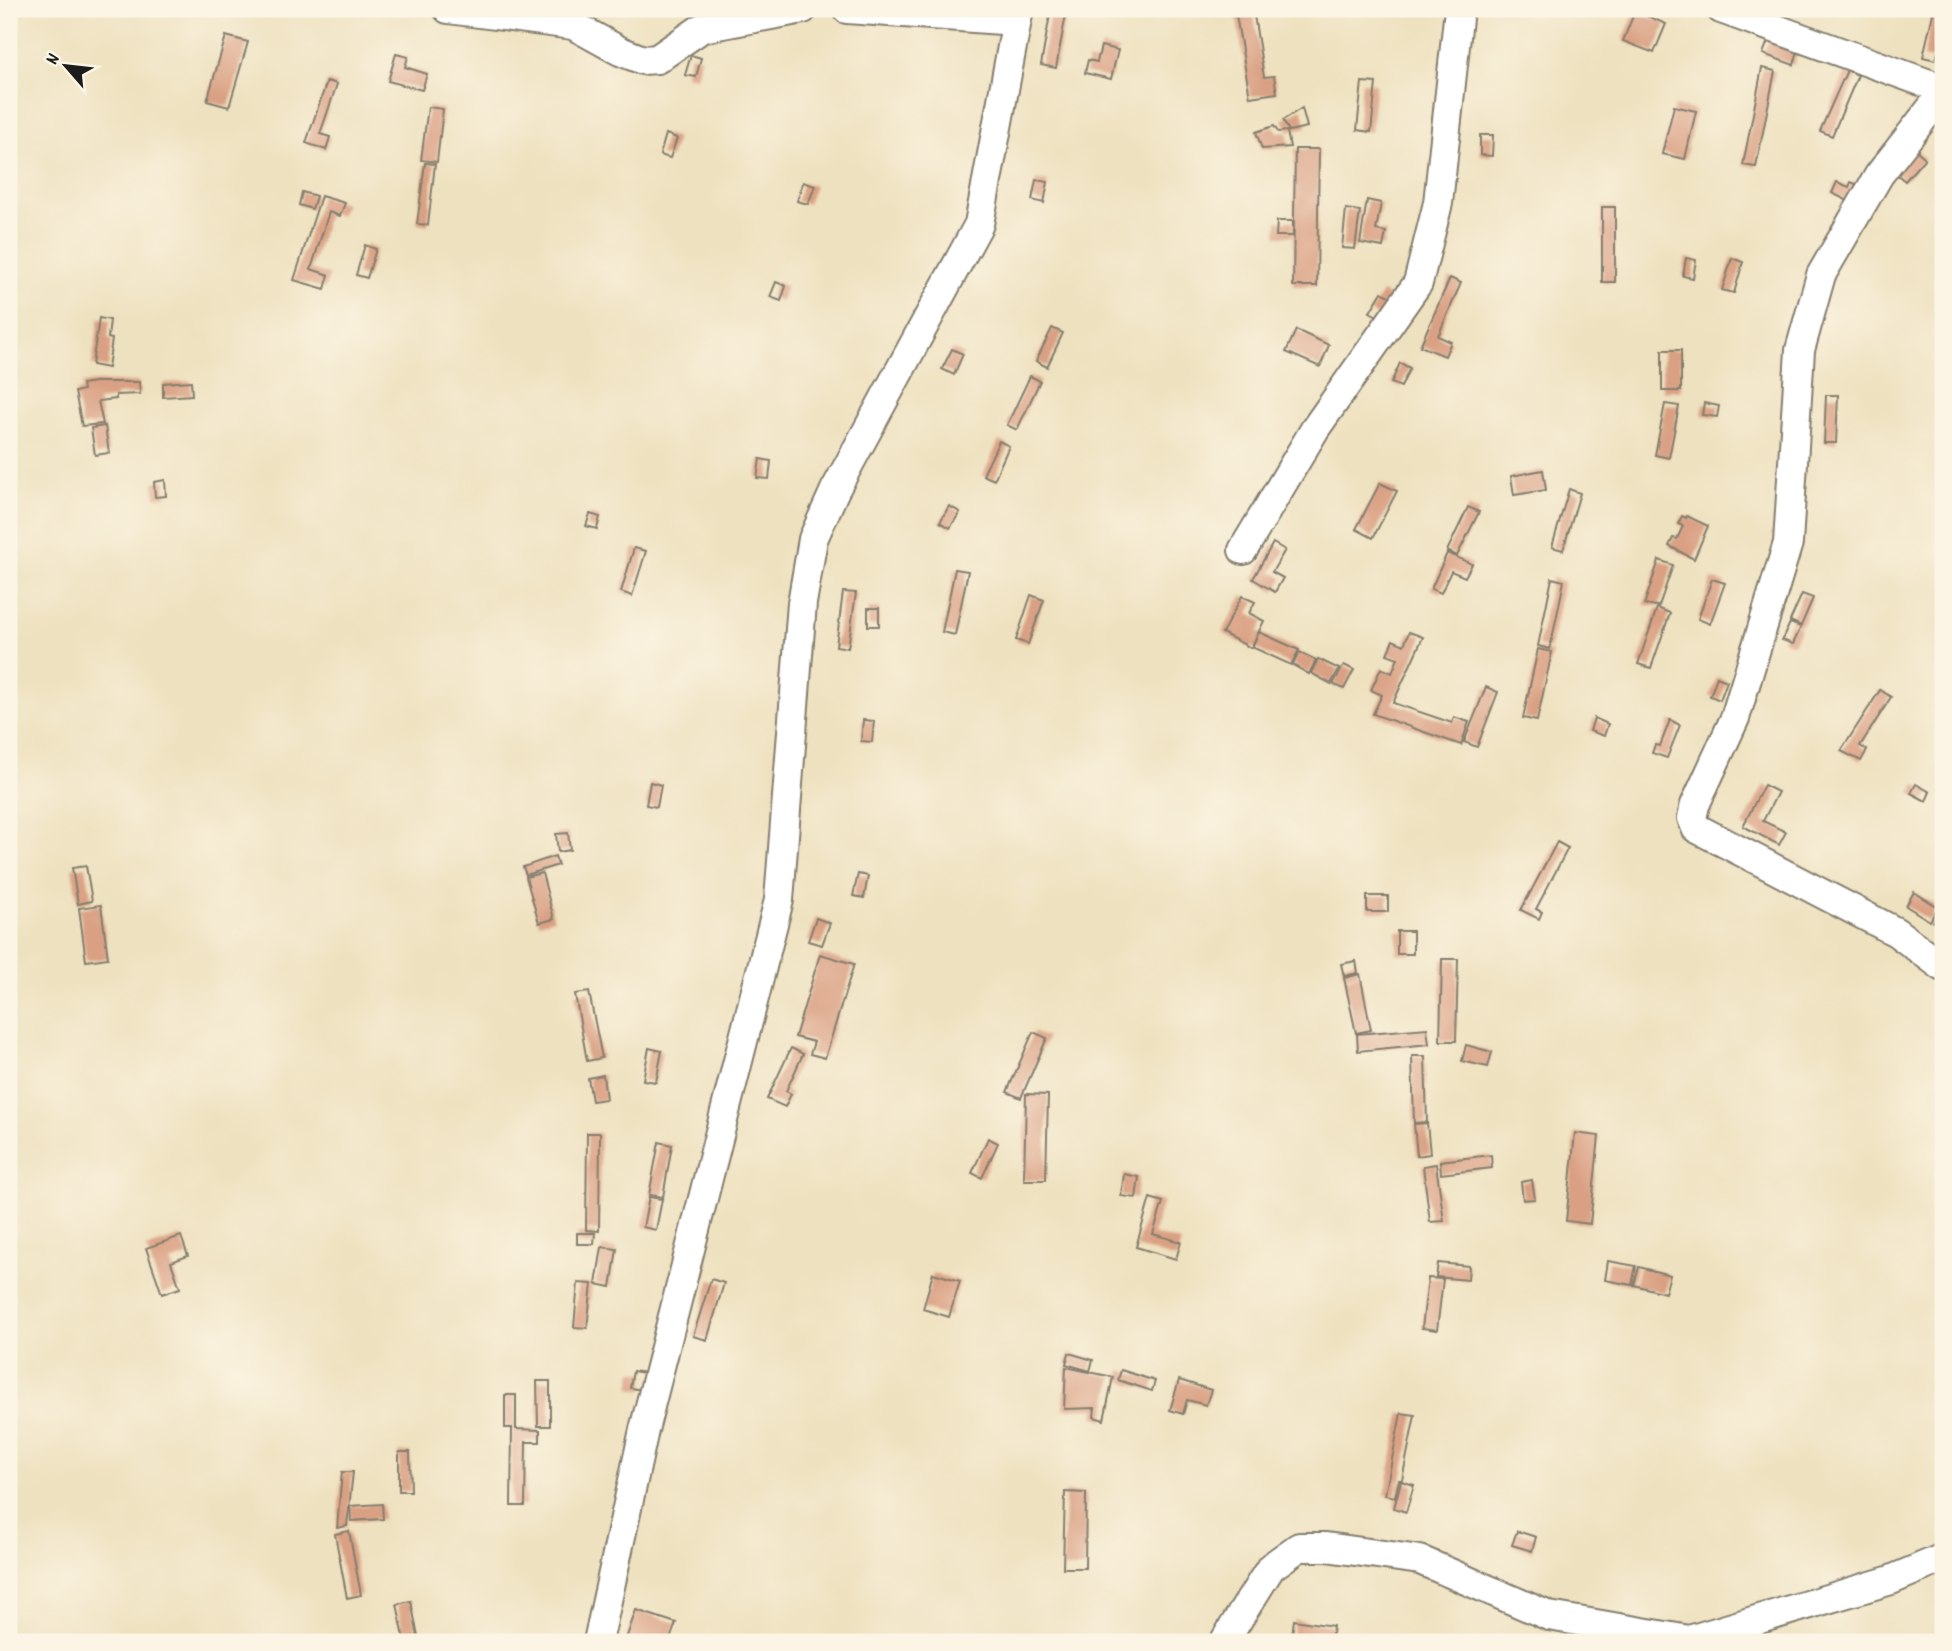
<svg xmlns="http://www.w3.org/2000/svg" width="1952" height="1651" font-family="Dekko,sans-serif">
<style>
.building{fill:#daa083}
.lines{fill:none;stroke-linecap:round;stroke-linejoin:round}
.minor-casing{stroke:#857e6e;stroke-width:32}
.minor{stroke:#fff;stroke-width:28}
</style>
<rect width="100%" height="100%" fill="#fcf5e5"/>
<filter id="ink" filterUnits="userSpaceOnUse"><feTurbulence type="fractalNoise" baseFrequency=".0143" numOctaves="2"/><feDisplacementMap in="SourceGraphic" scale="14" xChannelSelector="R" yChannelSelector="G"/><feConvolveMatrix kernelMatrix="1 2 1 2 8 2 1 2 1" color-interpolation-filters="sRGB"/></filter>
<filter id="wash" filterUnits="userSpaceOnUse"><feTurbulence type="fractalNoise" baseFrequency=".00686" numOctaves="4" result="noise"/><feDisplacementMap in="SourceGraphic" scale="28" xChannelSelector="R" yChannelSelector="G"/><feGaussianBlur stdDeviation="1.57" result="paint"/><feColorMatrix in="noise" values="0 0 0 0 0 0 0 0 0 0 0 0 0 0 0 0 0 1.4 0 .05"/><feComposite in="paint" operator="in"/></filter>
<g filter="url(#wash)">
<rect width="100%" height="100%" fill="#eee1bf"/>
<g id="blocks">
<g class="building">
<polygon points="1051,9 1067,9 1056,68 1041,65"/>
<polygon points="1235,9 1253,9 1264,77 1274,76 1277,93 1250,97"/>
<polygon points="1934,9 1943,9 1943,30 1936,60 1923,57"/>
<polygon points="1635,11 1666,24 1654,53 1623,41"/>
<polygon points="226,36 248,42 229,107 207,101"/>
<polygon points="1768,41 1798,51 1794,65 1763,54"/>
<polygon points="1101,46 1118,50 1111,79 1085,73 1088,60 1097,62"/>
<polygon points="396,54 408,57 405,67 427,74 422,90 388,81"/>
<polygon points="691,55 701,58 696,77 685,75"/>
<polygon points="1762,68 1775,71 1756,167 1743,165"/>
<polygon points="1847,70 1858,75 1832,136 1820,131"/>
<polygon points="327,81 337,84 320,134 330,137 326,150 306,143"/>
<polygon points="1362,82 1376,83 1371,132 1357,130"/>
<polygon points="1674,106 1696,111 1685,159 1662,154"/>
<polygon points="428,107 443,109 437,162 421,160"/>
<polygon points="1302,108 1307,127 1289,131 1283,120"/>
<polygon points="1274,126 1278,132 1287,131 1290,147 1262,149 1256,132"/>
<polygon points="666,134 677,138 670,158 660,155"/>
<polygon points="1480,135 1493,135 1492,156 1480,155"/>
<polygon points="1295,149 1319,149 1317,286 1293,286"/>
<polygon points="1915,149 1925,158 1905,181 1894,172"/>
<polygon points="425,163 435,164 428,225 417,224"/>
<polygon points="1036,180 1048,182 1044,203 1032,200"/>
<polygon points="803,182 815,186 808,204 797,201"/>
<polygon points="1837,182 1849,187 1851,182 1858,185 1850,202 1832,193"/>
<polygon points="302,192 316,196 312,209 299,205"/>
<polygon points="321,196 345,203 340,216 329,212 311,269 329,275 325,289 294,280"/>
<polygon points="1367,200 1381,203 1376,230 1386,232 1383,247 1360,243"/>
<rect x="1602" y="207" width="13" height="75"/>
<polygon points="1346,209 1360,211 1355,249 1342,248"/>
<polygon points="1277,221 1293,221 1293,236 1276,236"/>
<polygon points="365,245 376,249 367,278 356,275"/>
<polygon points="1686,258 1696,260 1693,278 1683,276"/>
<polygon points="1732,258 1743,262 1734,293 1722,290"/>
<polygon points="1450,278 1461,283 1438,336 1451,342 1445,356 1420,346"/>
<polygon points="776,282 786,286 781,301 770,297"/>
<polygon points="1382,292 1391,297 1379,317 1370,312"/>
<polygon points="99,318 110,320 108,338 112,339 108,368 92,365"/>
<polygon points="1052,328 1063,333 1047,367 1036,361"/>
<polygon points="1296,330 1329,345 1320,367 1286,352"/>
<polygon points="952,349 963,354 954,375 942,369"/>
<rect x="1662" y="350" width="19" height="41"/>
<polygon points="1400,363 1410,368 1401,387 1391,383"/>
<polygon points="1030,376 1040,381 1017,430 1007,425"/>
<polygon points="191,381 192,395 163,397 163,383"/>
<polygon points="95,382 139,382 140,394 116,395 116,399 98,401 103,424 82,426 75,392 83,390 82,384"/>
<polygon points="1826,395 1838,395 1836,443 1824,443"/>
<polygon points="1704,403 1719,406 1717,417 1702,415"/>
<polygon points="1665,404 1679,406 1669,458 1655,455"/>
<polygon points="105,426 109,453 95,455 91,428"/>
<polygon points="999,441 1009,446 994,480 983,475"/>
<polygon points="760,459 771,461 769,479 757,478"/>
<polygon points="1543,470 1546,490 1514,495 1511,476"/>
<polygon points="165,480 166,496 155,497 154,482"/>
<polygon points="1380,483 1397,491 1373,538 1356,529"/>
<polygon points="1569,489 1580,493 1563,550 1552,547"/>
<polygon points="949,506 960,512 950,528 940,522"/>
<polygon points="1468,507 1479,512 1457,556 1447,551"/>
<polygon points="590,514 600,517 597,529 586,526"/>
<polygon points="1682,516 1686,518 1687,516 1708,526 1694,559 1669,546 1673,538 1677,539 1683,526 1678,524"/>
<polygon points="1273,543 1285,550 1272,572 1283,578 1275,592 1253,579"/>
<polygon points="634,548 646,551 632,596 621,592"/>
<polygon points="1447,553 1472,564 1465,577 1451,571 1441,593 1431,589"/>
<polygon points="1659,560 1673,565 1659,606 1644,605"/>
<polygon points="955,569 968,571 955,635 942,632"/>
<polygon points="1552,578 1564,581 1550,649 1538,646"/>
<polygon points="1712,579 1725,583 1710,624 1698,619"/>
<polygon points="843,592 856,593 848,648 836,646"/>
<polygon points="1802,594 1813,598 1801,626 1790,621"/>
<polygon points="1031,595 1044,600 1028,644 1016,640"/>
<polygon points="1242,596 1255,602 1249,613 1264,621 1251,648 1222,633"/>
<rect x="868" y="608" width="11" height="18"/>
<polygon points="1657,608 1670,613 1651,668 1638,664"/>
<polygon points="1790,623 1801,627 1793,644 1782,640"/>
<polygon points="1259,632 1299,650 1291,665 1252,647"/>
<polygon points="1409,632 1423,637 1393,703 1452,723 1454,717 1469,722 1461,745 1373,714 1382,695 1371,690 1381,668 1392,673 1398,658 1387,654 1393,640 1404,645"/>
<polygon points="1538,649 1552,652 1537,721 1523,718"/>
<polygon points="1299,652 1316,660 1309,674 1293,665"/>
<polygon points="1318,659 1339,669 1331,684 1311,673"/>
<polygon points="1344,665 1354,670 1344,689 1333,684"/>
<polygon points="1717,677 1727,681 1720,700 1710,696"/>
<polygon points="1486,687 1498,692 1477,747 1464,742"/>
<polygon points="1880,690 1891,697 1860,746 1867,750 1861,761 1841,751"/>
<polygon points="1594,718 1608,724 1604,736 1590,731"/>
<polygon points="863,720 874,721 872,742 861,741"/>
<polygon points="1670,720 1680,725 1667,758 1652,753 1655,745 1660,746"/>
<polygon points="650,782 661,785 657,807 646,805"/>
<polygon points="1916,784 1930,792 1926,801 1911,793"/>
<polygon points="1764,785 1778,792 1763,821 1786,832 1779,845 1743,826"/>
<polygon points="568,833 570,850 558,852 556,834"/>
<polygon points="1557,842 1568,848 1536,909 1542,912 1539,919 1521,910"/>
<polygon points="555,856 558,865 526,875 523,867"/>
<polygon points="86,866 92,901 78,904 72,868"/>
<polygon points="542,873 554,919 539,923 526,877"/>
<polygon points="858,874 868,876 864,898 853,896"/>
<polygon points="1914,892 1938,907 1930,921 1906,906"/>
<rect x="1367" y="896" width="21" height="16"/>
<polygon points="1943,902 1943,928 1933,922"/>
<polygon points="101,905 108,958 86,961 79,908"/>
<polygon points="816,918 830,923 822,945 808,941"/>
<rect x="1397" y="931" width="16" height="23"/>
<polygon points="820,954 854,964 825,1058 810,1054 814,1042 795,1037"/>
<polygon points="1442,959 1458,959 1456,1041 1440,1041"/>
<polygon points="1356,961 1358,973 1344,976 1341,964"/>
<polygon points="1360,974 1371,1030 1356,1033 1344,978"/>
<polygon points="589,992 602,1058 587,1061 575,994"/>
<polygon points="1427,1028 1429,1044 1358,1051 1357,1034"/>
<polygon points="1033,1032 1047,1038 1021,1098 1007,1092"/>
<polygon points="1466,1045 1492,1052 1488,1067 1462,1061"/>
<polygon points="649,1048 662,1051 656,1082 643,1080"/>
<polygon points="791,1048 803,1054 786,1091 791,1094 785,1107 767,1099"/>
<polygon points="1412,1056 1425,1056 1427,1122 1414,1123"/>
<polygon points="603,1075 606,1099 592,1101 588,1078"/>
<polygon points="1026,1094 1048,1095 1046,1180 1024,1180"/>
<polygon points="1427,1123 1430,1154 1417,1156 1414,1124"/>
<polygon points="587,1133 600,1133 599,1231 586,1230"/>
<polygon points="1575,1133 1599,1136 1590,1224 1566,1221"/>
<polygon points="988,1138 998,1143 982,1178 972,1173"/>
<polygon points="659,1142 672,1145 663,1197 649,1195"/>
<polygon points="1491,1155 1492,1168 1441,1174 1440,1161"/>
<polygon points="1436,1164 1444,1221 1430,1222 1423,1166"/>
<polygon points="1124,1174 1139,1177 1136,1198 1121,1196"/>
<polygon points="1532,1180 1535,1199 1523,1200 1521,1182"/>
<polygon points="649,1197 662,1199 656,1230 643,1227"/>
<polygon points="1150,1198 1163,1202 1153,1234 1181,1242 1176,1259 1136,1247"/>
<polygon points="577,1233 595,1233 594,1244 577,1244"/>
<polygon points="181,1236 188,1256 171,1262 180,1288 162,1294 146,1248"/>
<polygon points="602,1247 617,1249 611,1287 596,1284"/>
<polygon points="1608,1261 1636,1266 1632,1285 1605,1280"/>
<polygon points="1438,1263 1469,1266 1468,1280 1436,1277"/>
<polygon points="1639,1267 1670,1275 1665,1293 1634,1285"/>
<polygon points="933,1273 960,1281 949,1317 923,1309"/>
<polygon points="1428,1278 1443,1279 1437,1330 1422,1328"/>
<polygon points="711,1279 724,1283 707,1340 693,1336"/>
<polygon points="578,1283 592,1284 587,1328 574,1327"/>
<polygon points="1069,1353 1093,1360 1090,1371 1066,1364"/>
<polygon points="1066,1367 1113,1377 1104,1420 1094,1417 1095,1408 1064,1409"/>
<polygon points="1121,1370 1155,1381 1152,1391 1118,1380"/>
<polygon points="633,1371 645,1373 643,1390 630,1388"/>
<polygon points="1179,1380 1211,1390 1206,1405 1187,1400 1183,1414 1170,1410"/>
<polygon points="537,1381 550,1381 550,1426 538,1426"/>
<polygon points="505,1395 516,1395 516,1429 540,1430 540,1442 526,1442 525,1506 511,1506 512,1428 505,1428"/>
<polygon points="1401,1413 1415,1415 1402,1480 1399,1480 1395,1497 1385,1495"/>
<polygon points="399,1452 410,1452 411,1491 399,1491"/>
<polygon points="342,1472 353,1472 347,1526 337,1528"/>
<polygon points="1401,1481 1414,1485 1406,1512 1394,1508"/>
<polygon points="1065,1492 1086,1493 1085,1568 1063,1568"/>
<polygon points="382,1504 383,1519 351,1521 350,1506"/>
<polygon points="349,1531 361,1595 347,1598 335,1534"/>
<polygon points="1517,1531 1536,1537 1532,1551 1512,1545"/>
<polygon points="411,1601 419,1642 405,1642 397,1604"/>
<polygon points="636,1610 676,1623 669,1642 625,1642"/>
<polygon points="1294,1620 1333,1626 1331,1642 1291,1642"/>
</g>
</g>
</g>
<g filter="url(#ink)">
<use href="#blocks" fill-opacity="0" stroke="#857e6e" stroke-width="2"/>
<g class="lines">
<defs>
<g id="minor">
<polyline points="448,9 573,25 620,51 643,60 657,59 702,28 803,9"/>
<polyline points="847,9 1016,21"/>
<polyline points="1721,9 1943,89"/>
<polyline points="1943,93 1879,175 1821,275 1800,350 1788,543 1735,718 1695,805 1692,818 1696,828 1896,932 1943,967"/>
<polyline points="1243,550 1315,429 1418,283 1438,203 1459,9"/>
<polyline points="598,1642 644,1430 779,900 802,603 813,539 835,490 979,224 1019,9"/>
<polyline points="1224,1642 1271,1567 1299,1547 1326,1547 1420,1560 1549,1616 1689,1640 1891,1580 1943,1558"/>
</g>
</defs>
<use href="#minor" class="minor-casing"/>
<use href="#minor" class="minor"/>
</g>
</g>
<rect width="1952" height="1651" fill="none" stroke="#fcf5e5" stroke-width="35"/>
<g transform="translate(66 66) rotate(298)" stroke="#fcf5e5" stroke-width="5" paint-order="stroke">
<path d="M0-5L12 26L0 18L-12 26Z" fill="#1c1c1c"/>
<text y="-10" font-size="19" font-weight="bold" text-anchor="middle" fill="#1c1c1c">N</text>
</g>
</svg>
